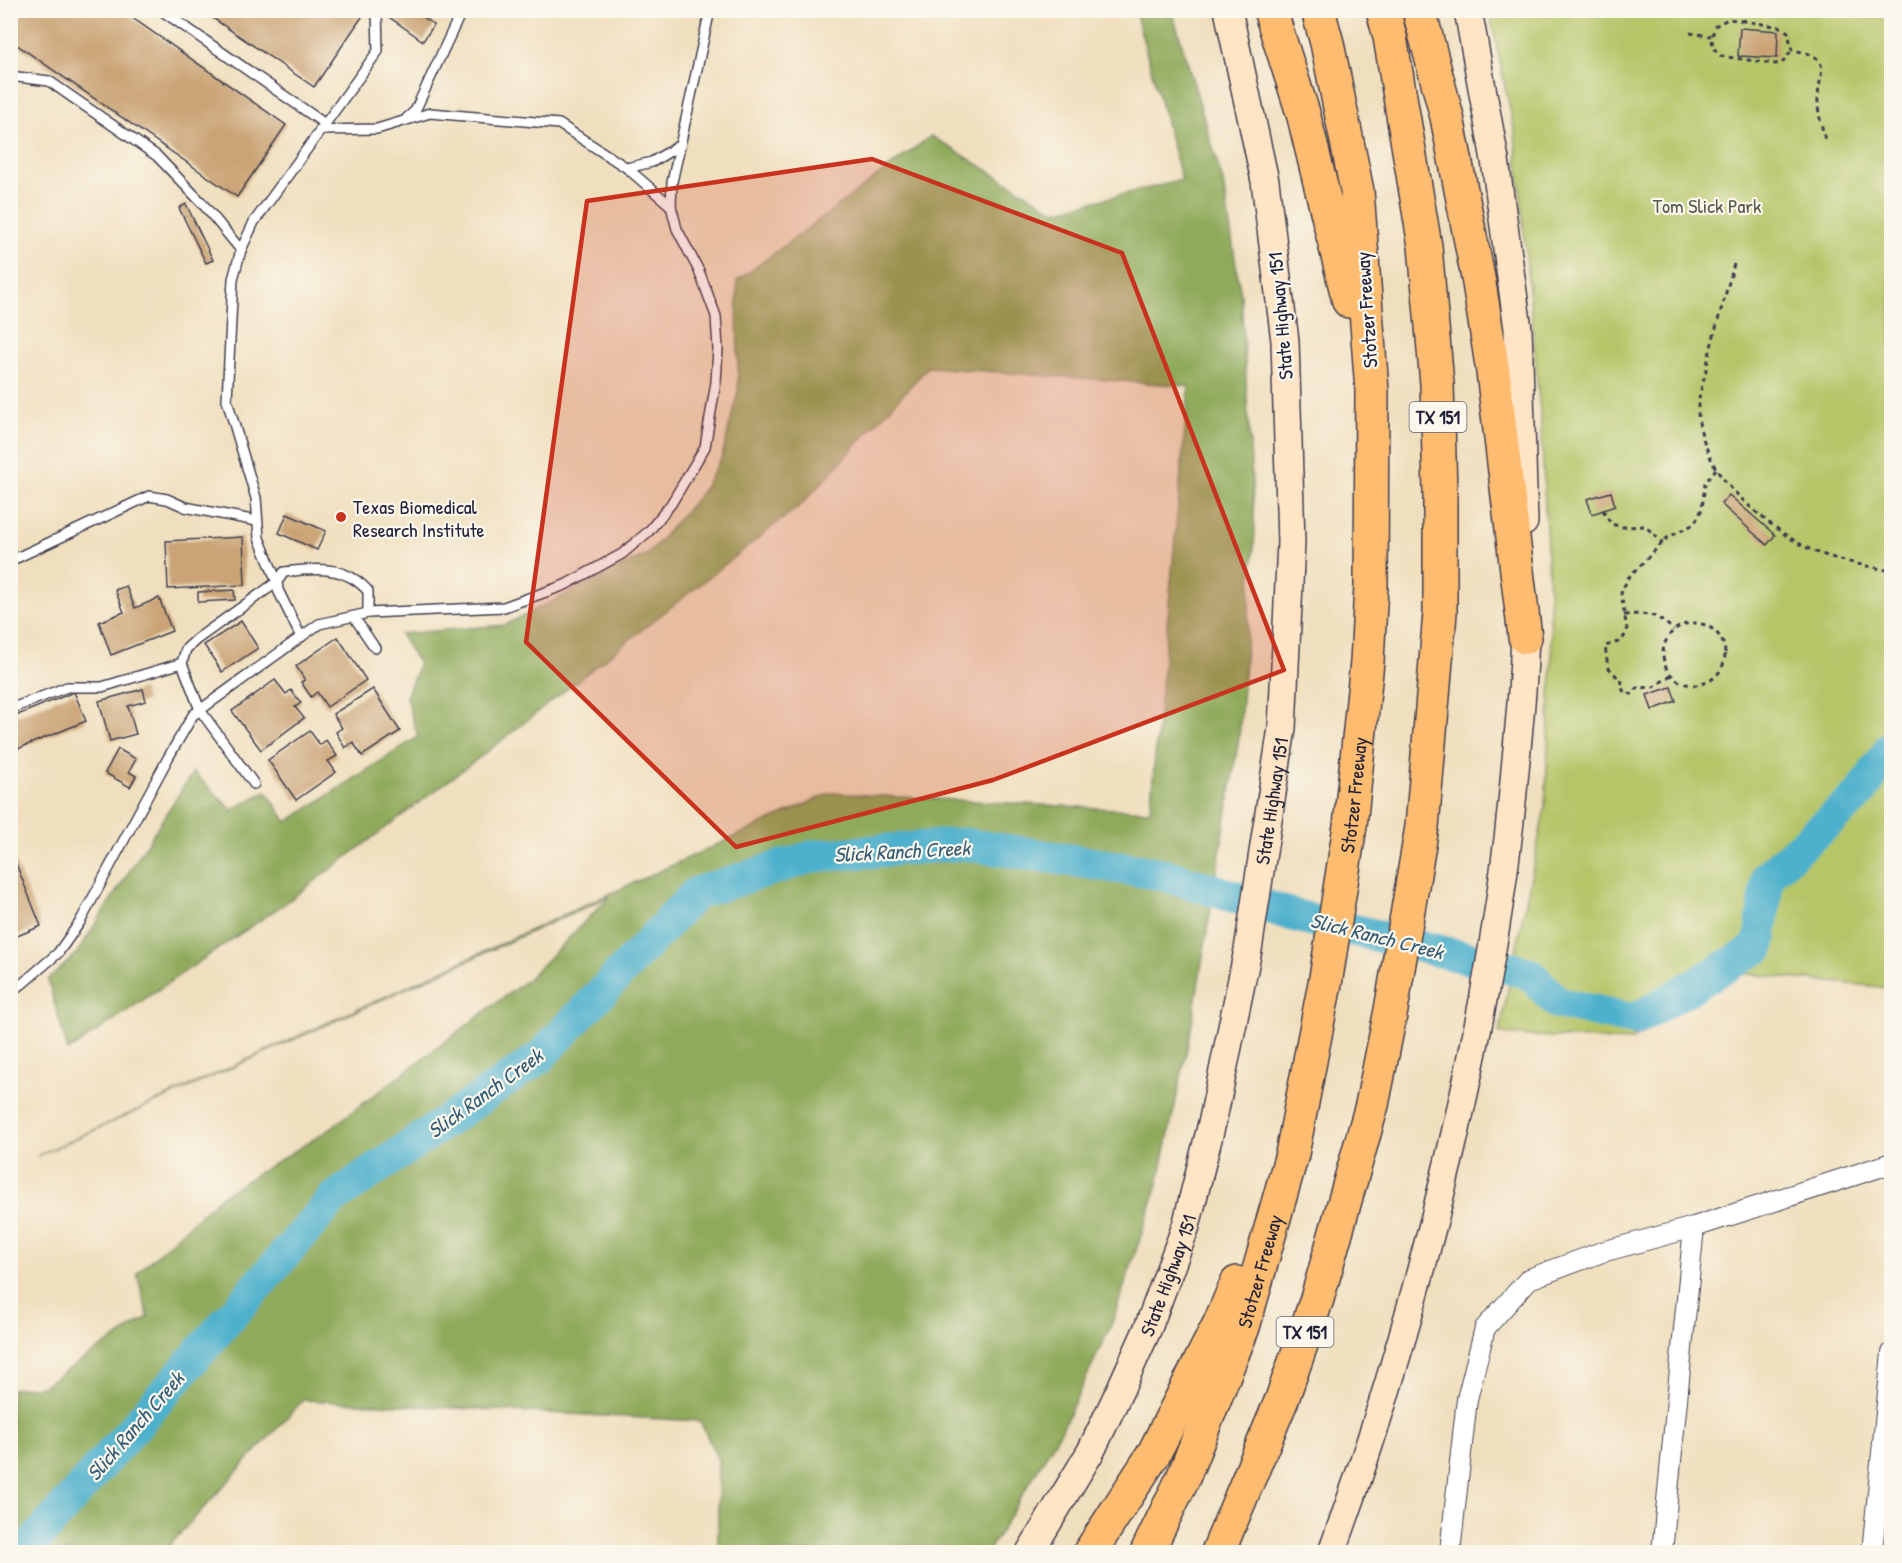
<svg xmlns="http://www.w3.org/2000/svg" width="1902" height="1563" font-family="'Patrick Hand',sans-serif">
<style>
.green{fill:#b5c568;stroke:#6c7452;stroke-width:1.5}
.forest{fill:#90aa5c;stroke:#59664c;stroke-width:1.5}
.lines{fill:none;stroke-linecap:round;stroke-linejoin:round}
.river{stroke:#4db0cc;stroke-width:33}
.building{fill:#caa476}
.service-casing{stroke:#413e4f;stroke-width:12}
.minor-casing{stroke:#413e4f;stroke-width:22}
.secondary-casing{stroke:#413e4f;stroke-width:30}
.motorway-casing{stroke:#413e4f;stroke-width:36}
.path{stroke:#413e4f;stroke-width:3;stroke-dasharray:4.5 4.5;stroke-linecap:butt}
.service{stroke:#fff;stroke-width:9}
.minor{stroke:#fff;stroke-width:20}
.secondary{stroke:#ffe4c6;stroke-width:27}
.motorway{stroke:#febc70;stroke-width:33}
.marked{fill:#c8321e;fill-opacity:0.2;stroke:#c8321e;stroke-width:4.5;stroke-linejoin:round}
.poi-dot{fill:#c8321e;stroke:#fbf7ec;stroke-width:2}
.labels{text-anchor:middle;dominant-baseline:central;stroke-width:4.5;stroke-linejoin:round;paint-order:stroke}
.shield{fill:#fbf7ec;stroke:#636270;stroke-width:1.5}
.shield-label{font-size:18px;font-weight:bold;fill:#22223b}
.park-label{font-size:20px;fill:#555b4b;stroke:#fbf7ec}
.street-label{font-size:20px;fill:#22223b;stroke:#fbf7ec}
.poi-label{font-size:20px;fill:#22223b;stroke:#fbf7ec;text-anchor:start}
.water-label{font-size:21px;font-style:italic;fill:#335b75;stroke:#fbf7ec}
</style>
<rect width="100%" height="100%" fill="#fbf7ec"/>
<filter id="ink" filterUnits="userSpaceOnUse"><feTurbulence type="fractalNoise" baseFrequency=".0167" numOctaves="2"/><feDisplacementMap in="SourceGraphic" scale="12" xChannelSelector="R" yChannelSelector="G"/><feConvolveMatrix kernelMatrix="1 2 1 2 8 2 1 2 1" color-interpolation-filters="sRGB"/></filter>
<filter id="wash" filterUnits="userSpaceOnUse"><feTurbulence type="fractalNoise" baseFrequency=".008" numOctaves="4" result="noise"/><feDisplacementMap in="SourceGraphic" scale="24" xChannelSelector="R" yChannelSelector="G"/><feGaussianBlur stdDeviation="1.35" result="paint"/><feColorMatrix in="noise" values="0 0 0 0 0 0 0 0 0 0 0 0 0 0 0 0 0 1.4 0 .05"/><feComposite in="paint" operator="in"/></filter>
<g filter="url(#wash)">
<rect width="100%" height="100%" fill="#f0dfbe"/>
<polygon class="green" points="1489,11 1891,11 1891,988 1738,973 1630,1041 1499,1034 1545,808 1552,656 1541,423 1515,132"/>
<polygon class="forest" points="1135,11 1172,11 1223,182 1241,296 1255,532 1239,738 1190,1035 1158,1184 1112,1323 1061,1431 988,1552 718,1552 718,1460 700,1421 303,1400 163,1552 11,1552 11,1389 43,1386 148,1317 137,1273 221,1196 324,1133 528,979 610,896 37,1156 830,793 1150,811 1189,386 928,367 803,503 492,748 287,902 68,1051 48,980 77,953 193,772 232,810 266,791 287,822 418,737 406,697 419,664 400,634 505,625 649,553 701,493 722,457 738,391 737,281 931,136 1055,211 1182,180"/>
<g class="lines">
<polyline class="river" points="25,1552 334,1198 539,1058 696,893 814,856 964,844 1162,874 1296,916 1529,973 1558,1003 1635,1020 1759,947 1768,875 1859,795 1892,746"/>
</g>
<g id="blocks">
<g class="building">
<polygon points="10,10 121,10 286,125 237,197 10,40"/>
<polygon points="201,10 353,10 362,17 314,87"/>
<polygon points="393,10 413,10 434,25 423,41 389,17"/>
<polygon points="1740,28 1778,31 1777,58 1738,56"/>
<polygon points="186,204 213,260 206,263 179,208"/>
<polygon points="1611,492 1615,506 1592,514 1587,499"/>
<polygon points="1729,495 1775,535 1767,545 1721,504"/>
<polygon points="287,514 326,531 317,550 279,533"/>
<polygon points="243,537 245,585 168,589 166,541"/>
<polygon points="126,586 135,608 159,598 172,631 111,655 99,622 124,612 115,590"/>
<polygon points="234,590 235,600 198,602 198,592"/>
<polygon points="241,621 258,648 222,672 204,645"/>
<polygon points="338,637 366,680 327,707 317,692 311,697 301,682 305,680 296,666"/>
<polygon points="275,680 286,694 291,690 301,703 295,707 304,718 261,750 232,711"/>
<polygon points="1671,687 1676,701 1652,710 1647,695"/>
<polygon points="143,689 146,701 128,706 136,734 110,741 99,701"/>
<polygon points="373,689 400,731 362,756 353,742 345,748 336,732 342,728 333,714"/>
<polygon points="74,692 86,721 10,752 10,718"/>
<polygon points="310,731 320,745 326,740 337,756 328,761 336,772 296,800 268,760"/>
<polygon points="118,749 136,759 129,772 136,776 130,787 105,773"/>
<polygon points="10,849 41,926 10,939"/>
</g>
</g>
</g>
<g filter="url(#ink)">
<use href="#blocks" fill-opacity="0" stroke="#413e4f" stroke-width="1.5"/>
<g class="lines">
<defs>
<g id="service">
<polyline points="161,10 325,124"/>
<polyline points="10,76 49,81 157,156 202,203 241,250"/>
<polyline points="407,118 415,111 462,10"/>
<polyline points="320,130 377,129 430,113 559,124 627,168 671,206"/>
<polyline points="627,168 652,162 680,145"/>
<polyline points="10,561 149,496 167,499 185,507 257,521"/>
<polyline points="354,617 375,648"/>
<path d="M301 637 278 590 277 582 284 572C316 568 345 565 368 591V613"/>
<polyline points="10,709 67,687 102,687 182,663"/>
<polyline points="254,784 200,710 182,663 186,649 197,639 277,582 259,538 256,498 227,400 233,279 241,250 254,222 378,51 377,10"/>
<polyline points="10,992 22,984 58,953 80,922 168,758 193,715 200,710 319,624 368,613 504,607 565,585 622,554 649,531 671,504 705,447 716,382 718,349 716,316 699,271 677,229 671,206 672,182 710,10"/>
</g>
<g id="minor">
<polyline points="1450,1552 1467,1399 1485,1328 1529,1279 1602,1252 1694,1227 1892,1163"/>
<polyline points="1662,1552 1694,1227"/>
<polyline points="1872,1552 1892,1353"/>
</g>
<g id="secondary">
<polyline points="1468,10 1495,160 1518,329 1524,522"/>
<path id="s1" d="M1030 1552 1091 1451 1120 1390 1148 1328 1186 1226 1213 1119 1248 950 1282 728 1291 542 1285 341 1265 181 1228 10"/>
<path d="M1332 1552C1380 1421 1419 1287 1451 1151 1480 1028 1503 906 1514 781 1519 726 1525 672 1525 618"/>
</g>
<g id="motorway">
<polyline points="1270,10 1303,113 1349,301"/>
<polyline points="1419,10 1447,117 1479,283 1493,372 1525,637"/>
<polyline points="1090,1552 1153,1455 1219,1325 1237,1283"/>
<path id="s2" d="M1147 1552 1183 1478 1243 1327 1292 1154 1326 978 1350 826 1367 662 1371 586 1372 391 1357 191 1327 43 1318 10"/>
<polyline points="1218,1552 1282,1399 1317,1299 1372,1105 1391,1010 1422,827 1440,613 1440,492 1437,384 1425,246 1390,37 1383,10"/>
</g>
</defs>
<use href="#service" class="service-casing"/>
<use href="#minor" class="minor-casing"/>
<use href="#secondary" class="secondary-casing"/>
<use href="#motorway" class="motorway-casing"/>
<g class="path">
<path d="M1745 10 1744 21 1781 27 1788 32 1792 50C1837 57 1817 72 1818 103 1818 115 1823 129 1825 141"/>
<path d="M1744 21 1728 19 1715 26C1711 39 1710 47 1721 56L1775 64 1782 63 1792 50"/>
<polyline points="1690,33 1711,36"/>
<path d="M1734 264C1724 301 1712 337 1705 375 1702 385 1699 396 1698 406 1697 427 1706 449 1715 467 1730 494 1787 541 1816 552 1840 561 1866 566 1892 571"/>
<polyline points="1603,510 1611,524 1623,527 1645,526 1663,543"/>
<path d="M1624 615C1650 613 1654 613 1674 630"/>
<circle cx="1694" cy="654" r="31"/>
<polyline points="1671,675 1654,687 1637,688 1632,694 1625,693 1621,687 1622,682 1608,667 1605,646 1618,642 1624,637 1627,630 1621,593 1628,578 1667,538 1694,524 1702,509 1705,483 1716,469"/>
</g>
<use href="#service" class="service"/>
<use href="#minor" class="minor"/>
<use href="#secondary" class="secondary"/>
<use href="#motorway" class="motorway"/>
</g>
</g>
<path class="marked" d="M872 159 1122 253 1284 670 993 780 736 847 526 642 587 201Z"/>
<circle class="poi-dot" cx="341" cy="517" r="6"/>
<g class="labels">
<g class="shield">
<rect x="1409.5" y="402" width="57" height="30" rx="4.5"/>
<rect x="1276.5" y="1317" width="57" height="30" rx="4.5"/>
</g>
<g class="shield-label">
<text x="1438" y="417">TX 151</text>
<text x="1305" y="1332">TX 151</text>
</g>
<g class="park-label">
<text x="1707" y="205">Tom Slick Park</text>
</g>
<g class="street-label">
<text transform="translate(1366 310) rotate(-94)">Stotzer Freeway</text>
<text transform="translate(1280 316) rotate(-95)">State Highway 151</text>
<text stroke="none"><textPath href="#s2" startOffset="789">Stotzer Freeway</textPath></text>
<text stroke="none"><textPath href="#s1" startOffset="796">State Highway 151</textPath></text>
<text stroke="none"><textPath href="#s2" startOffset="303">Stotzer Freeway</textPath></text>
<text stroke="none"><textPath href="#s1" startOffset="310">State Highway 151</textPath></text>
</g>
<g class="poi-label">
<text x="353" y="506">Texas Biomedical<tspan x="353" dy="23">Research Institute</tspan></text>
</g>
<g class="water-label">
<text transform="translate(902 851) rotate(-3)">Slick Ranch Creek</text>
<text transform="translate(1377 936) rotate(14)">Slick Ranch Creek</text>
<text transform="translate(485 1093) rotate(-36)">Slick Ranch Creek</text>
<text transform="translate(135 1426) rotate(-49)">Slick Ranch Creek</text>
</g>
</g>
<rect width="1902" height="1563" fill="none" stroke="#fbf7ec" stroke-width="36"/>
</svg>
